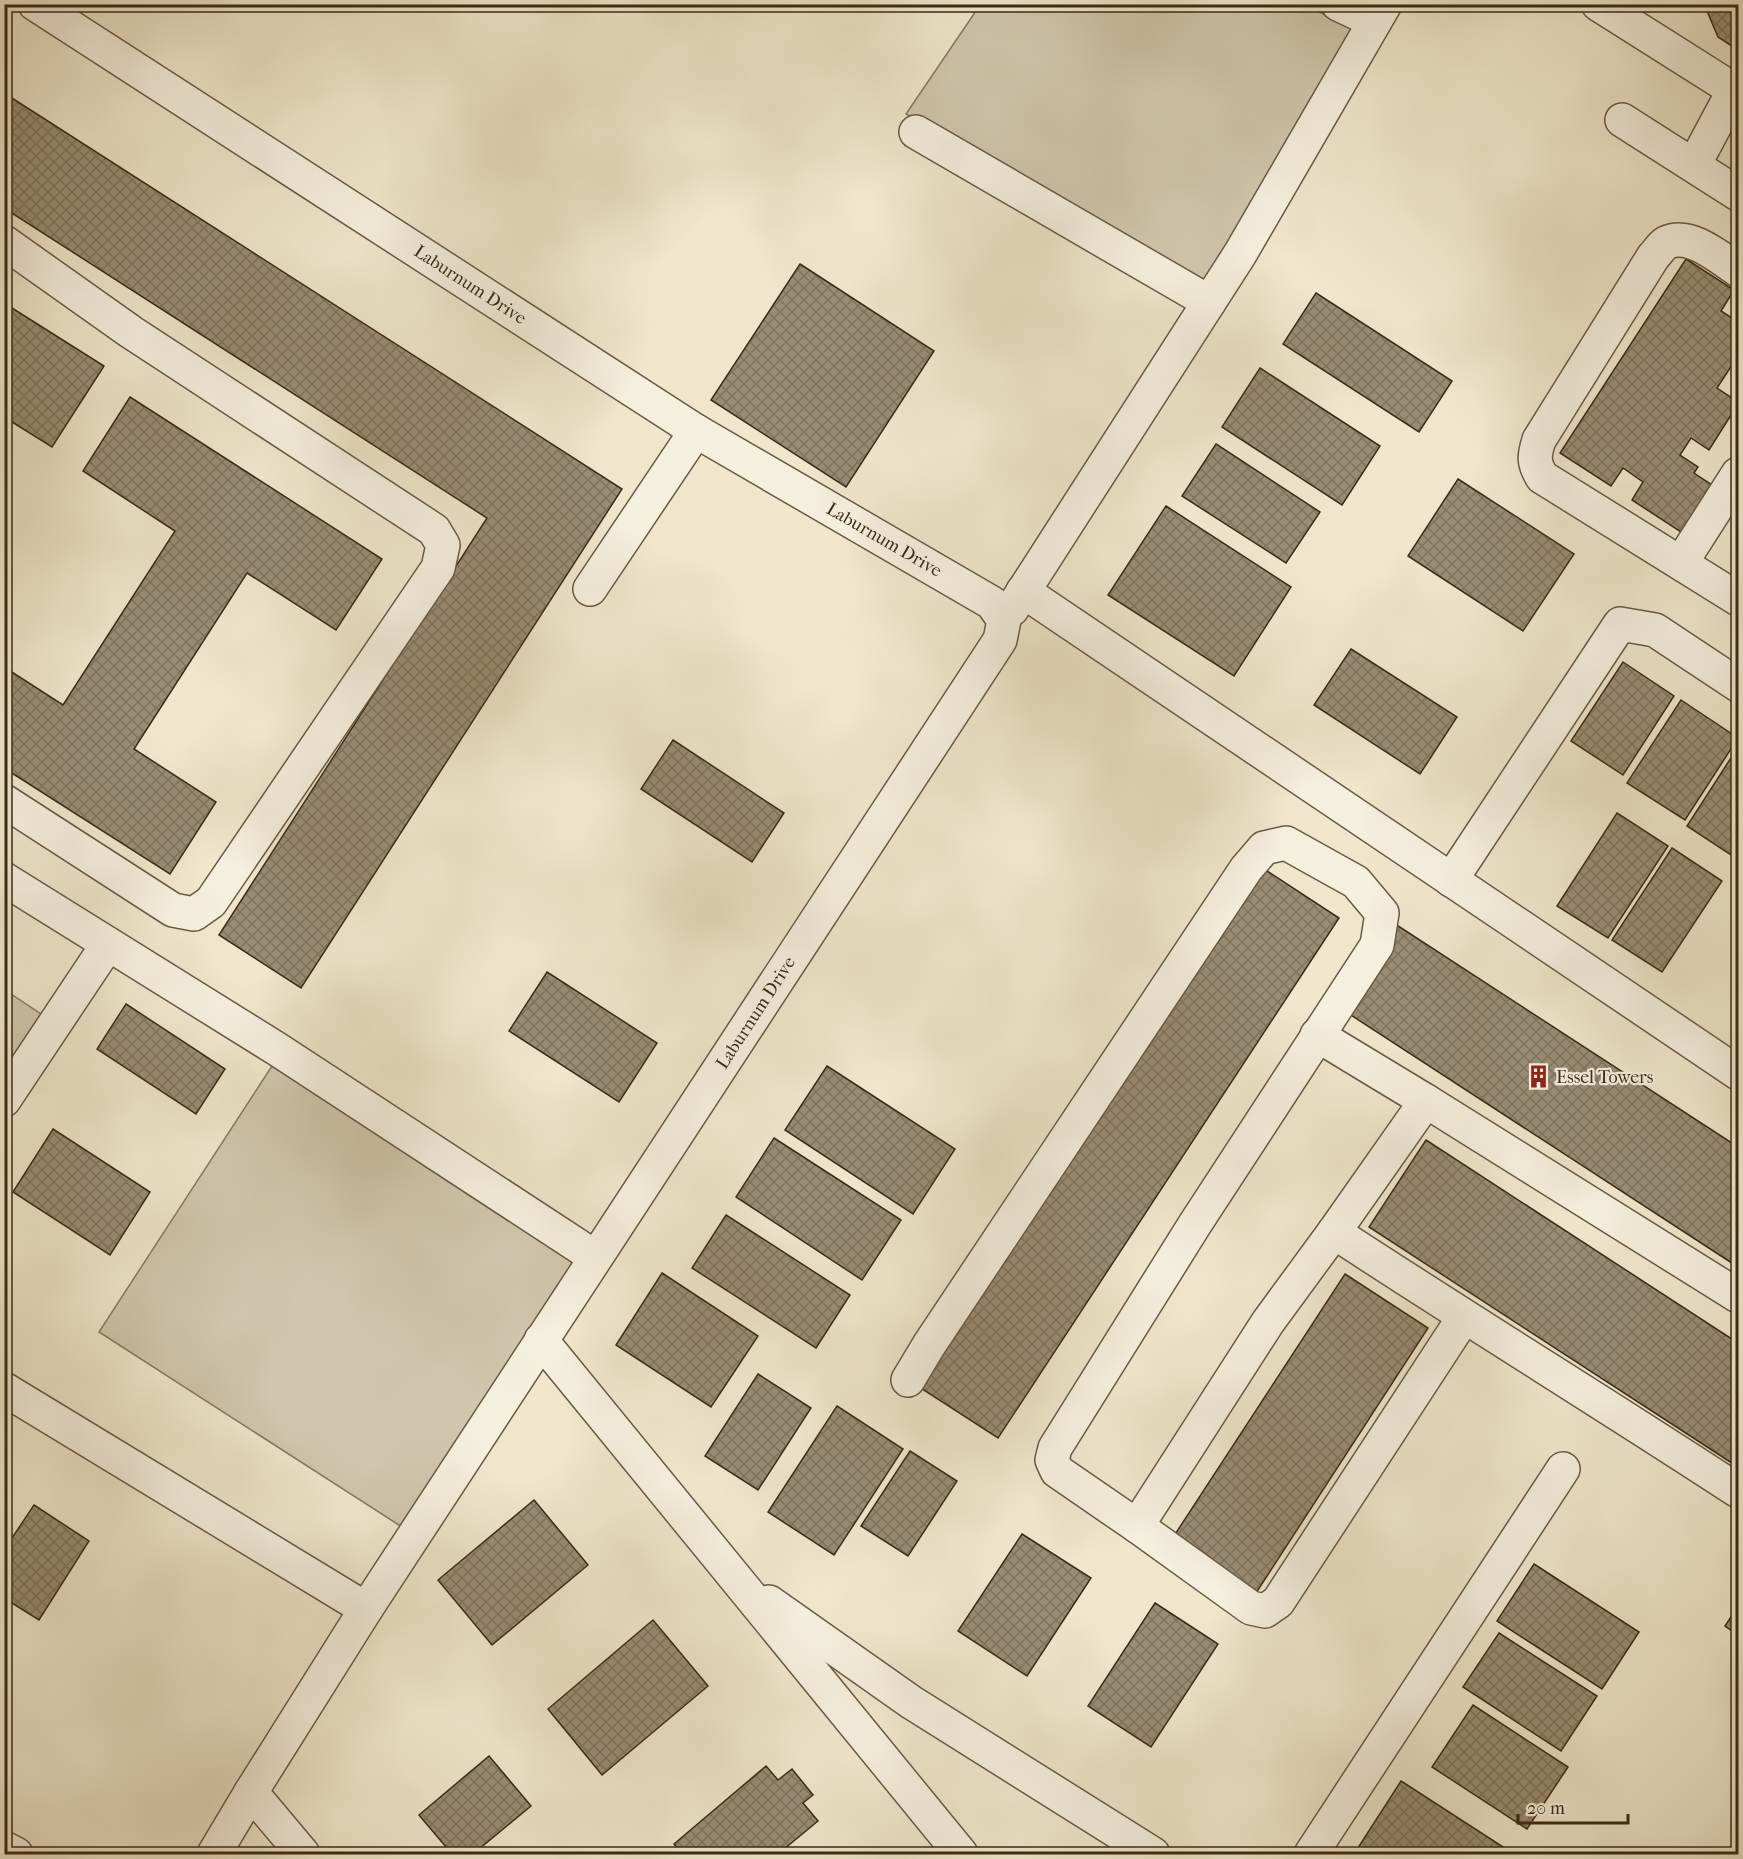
<svg xmlns="http://www.w3.org/2000/svg" width="1743" height="1859" font-family="'IM FELL French Canon',serif">
<style>
.green{fill:#d0c6ad;stroke:#867862;stroke-width:1.5}
.building{fill:url(#building-cross-hatch);stroke:#3b2b16;stroke-width:1.5}
.lines{fill:none;stroke-linecap:round;stroke-linejoin:round}
.minor-casing{stroke:#685a44;stroke-width:36}
.tertiary-casing{stroke:#685a44;stroke-width:36}
.minor{stroke:#f5efde;stroke-width:33}
.tertiary{stroke:#f5efde;stroke-width:33}
.labels{text-anchor:middle;dominant-baseline:central;stroke-width:4.5;stroke-linejoin:round;paint-order:stroke}
.street-label{font-size:18px;fill:#3b2b16;stroke:#f5efde}
.poi-label{font-size:18px;fill:#3b2b16;stroke:#f5efde;text-anchor:start}
</style>
<defs>
<pattern id="building-cross-hatch" width="8" height="8" patternUnits="userSpaceOnUse" patternTransform="scale(1.5)"><rect width="8" height="8" fill="#998c75"/><path d="M0 0l8 8M0 8l8-8" fill="none" stroke="#7e735f"/></pattern>
</defs>
<rect width="100%" height="100%" fill="#efe6cc"/>
<filter id="stains"><feTurbulence type="fractalNoise" baseFrequency=".00333" numOctaves="4"/><feColorMatrix values="0 0 0 0 .2 0 0 0 0 .09 0 0 0 0 .02 0 0 0 .5 -.17"/></filter>
<radialGradient id="worn" r=".72"><stop offset=".6" stop-color="#630" stop-opacity="0"/><stop offset="1" stop-color="#630" stop-opacity=".3"/></radialGradient>
<g class="green">
<polygon points="980,5 1304,5 1356,29 1205,286 906,114"/>
<polygon points="5,990 41,1014 5,1070"/>
<polygon points="272,1066 575,1260 402,1527 99,1332"/>
</g>
<g class="building">
<polygon points="1704,4 1738,4 1738,50 1718,37"/>
<polygon points="4,93 622,489 301,988 219,935 487,518 4,208"/>
<polygon points="1686,259 1734,290 1721,311 1738,322 1738,369 1732,365 1717,388 1738,402 1738,404 1709,450 1691,438 1680,455 1698,467 1694,473 1712,485 1681,532 1632,500 1643,482 1623,468 1611,486 1560,453"/>
<polygon points="800,264 934,351 846,487 711,400"/>
<polygon points="1316,293 1452,381 1419,432 1283,344"/>
<polygon points="4,303 104,366 52,447 4,417"/>
<polygon points="1260,368 1380,446 1342,505 1222,427"/>
<polygon points="130,397 382,559 336,630 247,573 134,749 216,802 170,874 4,768 4,667 63,705 175,531 83,471"/>
<polygon points="1216,444 1320,512 1286,563 1182,496"/>
<polygon points="1458,479 1574,554 1523,631 1408,556"/>
<polygon points="1166,506 1291,587 1234,676 1108,595"/>
<polygon points="1351,649 1457,717 1420,774 1314,705"/>
<polygon points="1623,662 1674,696 1623,775 1571,741"/>
<polygon points="1681,700 1738,738 1685,820 1627,783"/>
<polygon points="673,740 784,813 752,862 641,789"/>
<polygon points="1738,747 1738,843 1731,855 1687,826"/>
<polygon points="1617,813 1668,846 1608,938 1557,906"/>
<polygon points="1672,848 1722,881 1662,972 1612,940"/>
<polygon points="1255,863 1339,918 998,1438 913,1383"/>
<polygon points="1392,922 1738,1147 1738,1267 1337,1006"/>
<polygon points="547,972 657,1043 619,1102 509,1031"/>
<polygon points="126,1004 225,1069 196,1114 97,1049"/>
<polygon points="827,1066 955,1149 913,1214 785,1130"/>
<polygon points="53,1129 150,1192 110,1255 13,1192"/>
<polygon points="774,1138 901,1220 862,1280 736,1197"/>
<polygon points="1426,1140 1738,1343 1738,1467 1369,1227"/>
<polygon points="726,1215 850,1295 816,1348 692,1268"/>
<polygon points="662,1273 758,1336 711,1407 616,1345"/>
<polygon points="1345,1274 1428,1328 1256,1593 1172,1539"/>
<polygon points="758,1374 811,1408 758,1490 705,1456"/>
<polygon points="837,1406 903,1449 834,1555 768,1512"/>
<polygon points="910,1451 957,1481 908,1556 861,1526"/>
<polygon points="534,1500 588,1565 492,1645 438,1580"/>
<polygon points="34,1505 89,1541 39,1620 4,1598 4,1550"/>
<polygon points="1022,1534 1091,1578 1027,1676 958,1631"/>
<polygon points="1534,1564 1639,1632 1602,1689 1497,1621"/>
<polygon points="1155,1603 1218,1644 1151,1747 1088,1706"/>
<polygon points="1738,1606 1738,1635 1725,1626"/>
<polygon points="653,1620 708,1686 602,1775 548,1709"/>
<polygon points="1499,1633 1597,1696 1561,1751 1463,1687"/>
<polygon points="1473,1705 1568,1767 1527,1829 1432,1767"/>
<polygon points="489,1756 531,1806 473,1854 452,1854 419,1815"/>
<polygon points="766,1766 778,1780 792,1769 813,1795 803,1803 818,1821 778,1854 683,1854 674,1844"/>
<polygon points="1401,1781 1514,1854 1354,1854"/>
</g>
<g class="lines">
<defs>
<g id="minor">
<polyline points="1338,4 1374,21"/>
<polyline points="1598,4 1734,90 1694,165"/>
<polyline points="1622,120 1738,194"/>
<polyline points="916,132 1209,302"/>
<polyline points="4,242 131,332 434,530 443,545 438,568 211,902 194,914 173,910 4,801"/>
<path d="M1738 270C1720 258 1689 231 1666 243 1661 246 1657 253 1653 257L1539 440C1534 456 1533 462 1542 477L1738 599"/>
<polyline points="1681,563 1738,474"/>
<polyline points="590,589 696,431"/>
<polyline points="1023,591 1738,1073"/>
<polyline points="1012,609 1240,254 1385,4"/>
<polyline points="4,879 277,1049 595,1257"/>
<polyline points="1451,880 1620,624 1655,630 1738,685"/>
<polyline points="4,1100 108,944"/>
<polyline points="1426,1101 1738,1296"/>
<path d="M1334 1232C1468 1320 1605 1404 1738 1491"/>
<polyline points="541,1340 961,1854"/>
<polyline points="908,1380 929,1345 1246,869 1264,848 1286,843 1356,882 1382,913 1377,945 1195,1224 1055,1448 1052,1460 1057,1471 1137,1526 1251,1608 1265,1611 1278,1602 1464,1317"/>
<polyline points="4,1389 366,1609"/>
<polyline points="1137,1526 1268,1322 1334,1232 1426,1101 1317,1035"/>
<polyline points="769,1602 911,1702 1153,1854"/>
<polyline points="251,1792 303,1854"/>
<polyline points="4,1848 16,1854"/>
<polyline points="1311,1854 1563,1469"/>
</g>
<polyline id="tertiary" points="35,4 696,431 992,603 1004,620 1000,640 366,1609 251,1792 214,1854"/>
</defs>
<use href="#minor" class="minor-casing"/>
<use href="#tertiary" class="tertiary-casing"/>
<use href="#minor" class="minor"/>
<use href="#tertiary" class="tertiary"/>
</g>
<defs>
<symbol id="building-bare" viewBox="-9 -9 18 18"><path d="M-4-6H4V6H1V3H-1V6H-4ZM-2.5-4.3h1.7v1.8h-1.7ZM.8-4.3h1.7v1.8H.8ZM-2.5-1h1.7V.8h-1.7ZM.8-1h1.7V.8H.8Z" fill="#8f2418" stroke="#f5efde" stroke-width="2.5" paint-order="stroke"/></symbol>
</defs>
<g fill-rule="evenodd">
<use href="#building-bare" x="1522" y="1060" width="33" height="33"/>
</g>
<g class="labels">
<g class="street-label">
<text transform="translate(470 285) rotate(33)">Laburnum Drive</text>
<text transform="translate(884 540) rotate(30)">Laburnum Drive</text>
<text transform="translate(756 1013) rotate(-57)">Laburnum Drive</text>
</g>
<g class="poi-label">
<text x="1556" y="1077">Essel Towers</text>
</g>
</g>
<rect width="1743" height="1859" fill="none" stroke="#efe6cc" stroke-width="24"/>
<rect x="6" y="6" width="1731" height="1847" fill="none" stroke="#3b2b16" stroke-width="3"/>
<rect x="12" y="12" width="1719" height="1835" fill="none" stroke="#3b2b16" stroke-width="1.5"/>
<path d="M1518 1814v9h110v-9" fill="none" stroke="#3b2b16" stroke-width="3"/>
<text x="1527" y="1814" font-size="18" fill="#3b2b16" stroke="#f5efde" stroke-width="4.5" paint-order="stroke">20 m</text>
<rect width="100%" height="100%" filter="url(#stains)"/>
<rect width="100%" height="100%" fill="url(#worn)"/>
</svg>
